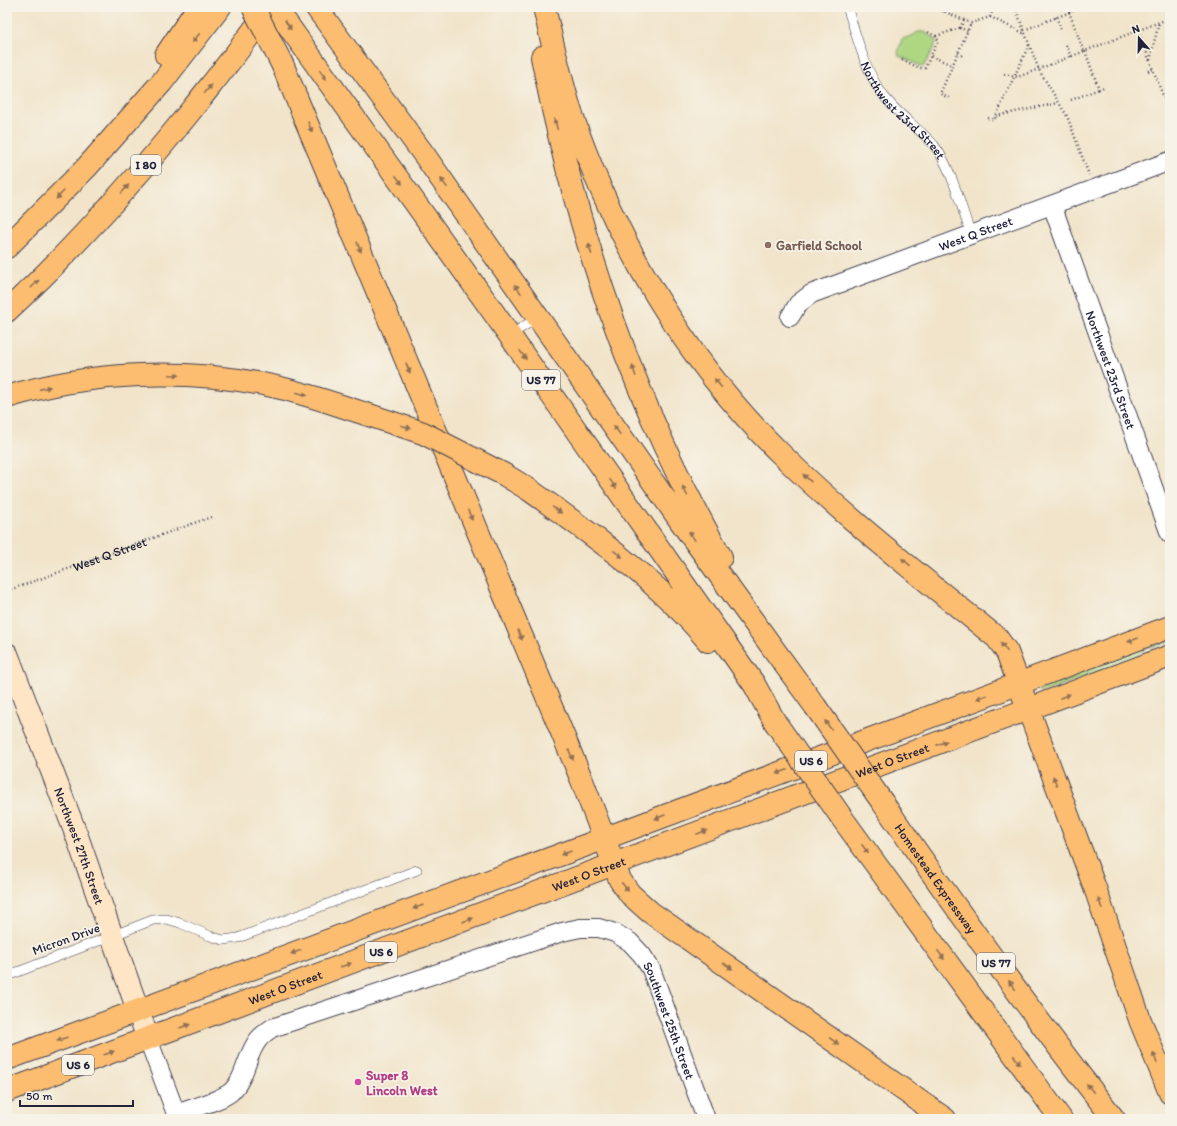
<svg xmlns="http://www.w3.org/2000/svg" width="1177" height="1126" font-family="Itim,sans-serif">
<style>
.green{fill:#aed782;stroke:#687c5e}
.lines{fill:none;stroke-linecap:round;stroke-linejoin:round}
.lane-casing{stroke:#413f50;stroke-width:10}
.street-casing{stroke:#413f50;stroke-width:20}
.secondary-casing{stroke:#413f50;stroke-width:24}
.primary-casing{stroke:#413f50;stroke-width:24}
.highway-casing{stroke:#413f50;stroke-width:24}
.path{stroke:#413f50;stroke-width:2.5;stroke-dasharray:1 3;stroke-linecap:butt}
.lane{stroke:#fff;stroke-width:9}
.street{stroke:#fff;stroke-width:18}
.secondary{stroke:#fee5c5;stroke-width:22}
.primary{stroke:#fcbd6f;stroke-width:22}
.highway{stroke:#fcbd6f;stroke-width:22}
.highway-bridge-casing{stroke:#413f50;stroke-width:24;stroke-linecap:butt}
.highway-bridge{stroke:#fcbd6f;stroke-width:22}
.oneway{fill:#8f7055}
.education-dot{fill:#8d6e63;stroke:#f7f3e8;stroke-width:1.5}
.hotel-dot{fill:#d1479c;stroke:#f7f3e8;stroke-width:1.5}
.labels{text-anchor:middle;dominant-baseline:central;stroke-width:3.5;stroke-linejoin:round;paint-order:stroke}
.shield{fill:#f7f3e8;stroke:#62616f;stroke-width:1}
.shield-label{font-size:12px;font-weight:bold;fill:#22223b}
.street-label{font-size:13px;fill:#22223b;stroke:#f7f3e8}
.education-label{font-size:13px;font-weight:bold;fill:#785e54;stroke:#f7f3e8;text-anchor:start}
.hotel-label{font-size:13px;font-weight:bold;fill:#b23c85;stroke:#f7f3e8;text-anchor:start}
</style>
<rect width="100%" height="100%" fill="#f7f3e8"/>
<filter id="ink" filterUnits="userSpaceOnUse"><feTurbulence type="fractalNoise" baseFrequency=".025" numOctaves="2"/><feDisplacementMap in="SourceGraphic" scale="8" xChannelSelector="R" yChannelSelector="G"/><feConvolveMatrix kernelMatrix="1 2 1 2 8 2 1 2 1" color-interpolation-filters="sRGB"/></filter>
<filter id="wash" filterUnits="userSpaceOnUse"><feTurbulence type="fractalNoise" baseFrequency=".012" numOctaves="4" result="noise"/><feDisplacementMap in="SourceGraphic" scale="16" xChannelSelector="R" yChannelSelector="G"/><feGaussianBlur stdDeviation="0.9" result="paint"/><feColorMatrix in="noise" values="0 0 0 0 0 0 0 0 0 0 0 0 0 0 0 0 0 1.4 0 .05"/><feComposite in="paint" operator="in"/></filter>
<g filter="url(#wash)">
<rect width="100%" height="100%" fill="#f1e4ca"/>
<g class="green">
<polygon points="918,32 925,32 936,40 934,49 923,67 899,56 898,52 902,39 912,36"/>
<polygon points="1170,637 1170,642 1148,648 1134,658 1041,693 1038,687"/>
</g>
</g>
<g filter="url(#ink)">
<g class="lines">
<defs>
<g id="lane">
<path id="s2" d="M847 7C856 33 863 63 877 86 892 111 916 125 934 145 951 166 962 209 971 235"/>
<polyline points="509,336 538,317"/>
<polyline points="7,976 153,920 167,919 180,923 210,936 223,940 238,938 417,870"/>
</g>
<g id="street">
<path id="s3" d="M1052 205 1170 534"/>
<path id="s4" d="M790 317 798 304 811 294 1170 161"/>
<polyline points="148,1039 178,1119"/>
<path id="s5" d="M176 1114C192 1108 218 1102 231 1092 245 1079 246 1058 256 1043 260 1036 266 1032 272 1028L562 932 580 928H599L615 933 630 942 642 955 651 969 706 1119"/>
</g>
<g id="secondary">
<path id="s6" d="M7 654 78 839 148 1039"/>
</g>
<g id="primary">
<polyline points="7,1059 603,839 1170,627"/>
<path id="s7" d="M7 1091 1170 656"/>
</g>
<g id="highway">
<polyline points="275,7 489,306 754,684 775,722"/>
<polyline points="316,7 425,156 686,529 815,706"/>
<path d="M544 7C552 42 560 77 571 112 614 239 686 362 783 456 850 522 925 579 997 638L1007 652 1095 888 1140 1020 1170 1093"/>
<polyline points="166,55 198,7"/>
<path d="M542 57C576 232 633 402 721 557"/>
<polyline points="283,66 581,778 620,880 630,894 650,912 945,1119"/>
<polyline points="7,247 87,167 162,82 220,7"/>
<path d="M7 311C75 248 135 180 193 108 219 75 246 42 270 7"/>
<path d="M7 397C92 371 186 368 272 386 305 393 337 405 369 415"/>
<path d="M528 489C593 535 657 580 708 641"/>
<path id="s8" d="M883 803C957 910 1033 1016 1114 1119"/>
<polyline points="842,818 1061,1119"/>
</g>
</defs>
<use href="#lane" class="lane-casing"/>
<use href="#street" class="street-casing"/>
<use href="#secondary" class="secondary-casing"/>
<use href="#primary" class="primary-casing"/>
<use href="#highway" class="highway-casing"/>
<g class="path">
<polyline points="934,7 971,23 990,17 994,7"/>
<polyline points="1015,7 1039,70 1067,116 1089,175"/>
<polyline points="943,12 945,7"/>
<polyline points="1069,12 1084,52"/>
<polyline points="990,17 1025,34"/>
<polyline points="1056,17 1061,29"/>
<polyline points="964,20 960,28 968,31"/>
<polyline points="1024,30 1083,7"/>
<polyline points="1138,30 1170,114"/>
<polyline points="936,36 960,28"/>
<polyline points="1066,45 1071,57"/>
<polyline points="1085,51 1099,89 1104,87"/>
<polyline points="958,53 963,56"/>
<polyline points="931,56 952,65"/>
<polyline points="902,60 920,68 925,68 938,41 937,37 926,31"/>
<polyline points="1150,60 1159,22"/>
<polyline points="1148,71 1153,69"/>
<polyline points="1004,74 1018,77 1170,18"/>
<polyline points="949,98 940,94 971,23"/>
<polyline points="1071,100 1099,89"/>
<polyline points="996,116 1058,103"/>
<polyline points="988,118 994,120 1029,45"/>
<path id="s1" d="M7 591 211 517"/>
</g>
<use href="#lane" class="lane"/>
<use href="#street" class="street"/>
<use href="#secondary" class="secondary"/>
<use href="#primary" class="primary"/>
<use href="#highway" class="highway"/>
<defs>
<g id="highway-bridge">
<polyline points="253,7 283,66"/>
<polyline points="369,415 423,433 505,475 528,489"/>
<polyline points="815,706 883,803"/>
<polyline points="775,722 842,818"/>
</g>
</defs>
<use href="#highway-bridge" class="highway-bridge-casing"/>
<use href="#highway-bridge" class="highway-bridge"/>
</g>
<defs><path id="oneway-solid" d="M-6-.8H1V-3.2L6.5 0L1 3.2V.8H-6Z"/></defs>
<g class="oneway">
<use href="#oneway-solid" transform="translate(288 25) rotate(55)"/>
<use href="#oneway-solid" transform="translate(196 38) rotate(128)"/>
<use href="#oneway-solid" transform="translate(323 75) rotate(54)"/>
<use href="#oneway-solid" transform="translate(208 89) rotate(-51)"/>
<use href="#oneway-solid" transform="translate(556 124) rotate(-104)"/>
<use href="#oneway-solid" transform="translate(310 127) rotate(68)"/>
<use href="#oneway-solid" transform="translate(399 180) rotate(54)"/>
<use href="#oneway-solid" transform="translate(444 183) rotate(-125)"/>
<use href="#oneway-solid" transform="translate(125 189) rotate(-49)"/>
<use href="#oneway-solid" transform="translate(60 195) rotate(134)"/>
<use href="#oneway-solid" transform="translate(359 247) rotate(68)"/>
<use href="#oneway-solid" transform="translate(590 249) rotate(-107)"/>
<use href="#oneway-solid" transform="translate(35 284) rotate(-45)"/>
<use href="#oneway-solid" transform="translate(518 289) rotate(-125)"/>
<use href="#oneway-solid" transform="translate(523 355) rotate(55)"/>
<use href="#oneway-solid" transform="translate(408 368) rotate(68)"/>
<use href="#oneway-solid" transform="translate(634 371) rotate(-109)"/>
<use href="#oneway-solid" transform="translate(174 375) rotate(2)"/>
<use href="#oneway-solid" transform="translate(718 383) rotate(-129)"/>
<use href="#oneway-solid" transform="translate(45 388) rotate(-13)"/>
<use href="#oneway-solid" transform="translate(302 394) rotate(16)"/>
<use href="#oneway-solid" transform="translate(406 427) rotate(19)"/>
<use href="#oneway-solid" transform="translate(617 430) rotate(-125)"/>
<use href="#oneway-solid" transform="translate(807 478) rotate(-137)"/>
<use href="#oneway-solid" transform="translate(613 484) rotate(55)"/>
<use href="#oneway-solid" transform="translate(685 491) rotate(-117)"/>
<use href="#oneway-solid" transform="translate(557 510) rotate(35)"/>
<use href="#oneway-solid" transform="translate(470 515) rotate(67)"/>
<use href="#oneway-solid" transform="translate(692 536) rotate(-125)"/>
<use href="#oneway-solid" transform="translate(618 554) rotate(37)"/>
<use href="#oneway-solid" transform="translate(906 562) rotate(-140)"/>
<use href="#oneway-solid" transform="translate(520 635) rotate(67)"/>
<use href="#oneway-solid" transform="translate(1133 640) rotate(160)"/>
<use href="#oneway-solid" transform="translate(1004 647) rotate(-126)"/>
<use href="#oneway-solid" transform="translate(1065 696) rotate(-21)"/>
<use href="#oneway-solid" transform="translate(982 697) rotate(159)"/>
<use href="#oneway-solid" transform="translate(828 725) rotate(-125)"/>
<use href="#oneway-solid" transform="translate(942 743) rotate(-21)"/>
<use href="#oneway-solid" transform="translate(571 755) rotate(67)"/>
<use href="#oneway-solid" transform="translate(782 772) rotate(159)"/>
<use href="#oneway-solid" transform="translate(1055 781) rotate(-111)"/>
<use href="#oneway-solid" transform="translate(660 817) rotate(159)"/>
<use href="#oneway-solid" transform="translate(702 832) rotate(-21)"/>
<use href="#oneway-solid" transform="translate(865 849) rotate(54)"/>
<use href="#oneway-solid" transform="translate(566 853) rotate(160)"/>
<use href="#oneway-solid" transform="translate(625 887) rotate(52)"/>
<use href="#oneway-solid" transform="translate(1100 903) rotate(-109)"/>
<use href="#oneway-solid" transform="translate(418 907) rotate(160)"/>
<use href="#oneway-solid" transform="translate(468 920) rotate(-20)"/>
<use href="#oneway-solid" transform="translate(296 952) rotate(160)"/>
<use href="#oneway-solid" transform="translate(941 955) rotate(54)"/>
<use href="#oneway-solid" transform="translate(346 965) rotate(-20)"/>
<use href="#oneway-solid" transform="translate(728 966) rotate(35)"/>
<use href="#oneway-solid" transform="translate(1012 985) rotate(-127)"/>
<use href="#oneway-solid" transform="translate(185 1026) rotate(-20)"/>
<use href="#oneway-solid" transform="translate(62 1039) rotate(160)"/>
<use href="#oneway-solid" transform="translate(834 1041) rotate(35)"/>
<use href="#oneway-solid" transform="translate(109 1053) rotate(-20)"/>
<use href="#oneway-solid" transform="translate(1155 1058) rotate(-111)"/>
<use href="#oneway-solid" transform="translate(1017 1060) rotate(53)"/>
<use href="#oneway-solid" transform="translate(1090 1088) rotate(-128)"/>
</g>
</g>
<circle class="education-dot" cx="768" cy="245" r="4"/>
<circle class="hotel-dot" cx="358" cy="1082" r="4"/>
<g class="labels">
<g class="shield">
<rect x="131" y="155" width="30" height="20" rx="3"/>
<rect x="522" y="370" width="38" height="20" rx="3"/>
<rect x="795" y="751" width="32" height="20" rx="3"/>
<rect x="365" y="942" width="32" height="20" rx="3"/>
<rect x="977" y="953" width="38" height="20" rx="3"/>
<rect x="62" y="1055" width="32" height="20" rx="3"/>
</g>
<g class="shield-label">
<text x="146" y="165">I 80</text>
<text x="541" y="380">US 77</text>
<text x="811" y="761">US 6</text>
<text x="381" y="952">US 6</text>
<text x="996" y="963">US 77</text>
<text x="78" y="1065">US 6</text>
</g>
<g class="street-label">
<text stroke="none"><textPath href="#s2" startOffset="120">Northwest 23rd Street</textPath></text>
<text stroke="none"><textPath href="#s4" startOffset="207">West Q Street</textPath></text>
<text stroke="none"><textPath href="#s3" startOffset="175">Northwest 23rd Street</textPath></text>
<text stroke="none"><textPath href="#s1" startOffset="109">West Q Street</textPath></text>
<text stroke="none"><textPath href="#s7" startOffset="945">West O Street</textPath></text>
<text stroke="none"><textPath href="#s6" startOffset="205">Northwest 27th Street</textPath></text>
<text stroke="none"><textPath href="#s7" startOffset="621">West O Street</textPath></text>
<text stroke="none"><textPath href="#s8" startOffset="92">Homestead Expressway</textPath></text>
<text transform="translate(66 939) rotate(-20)">Micron Drive</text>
<text stroke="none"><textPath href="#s7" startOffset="297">West O Street</textPath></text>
<text stroke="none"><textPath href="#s5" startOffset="603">Southwest 25th Street</textPath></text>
</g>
<g class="education-label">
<text x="776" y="245">Garfield School</text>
</g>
<g class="hotel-label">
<text x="366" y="1075">Super 8<tspan x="366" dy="15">Lincoln West</tspan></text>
</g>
</g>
<rect width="1177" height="1126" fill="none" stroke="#f7f3e8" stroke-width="24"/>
<g transform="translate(1139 38) rotate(340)" stroke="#f7f3e8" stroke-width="3" paint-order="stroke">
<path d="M0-3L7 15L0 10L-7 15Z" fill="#22223b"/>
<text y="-6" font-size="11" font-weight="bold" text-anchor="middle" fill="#22223b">N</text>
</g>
<path d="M20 1100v6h113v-6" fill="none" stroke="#22223b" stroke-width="2"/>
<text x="26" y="1100" font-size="12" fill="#22223b" stroke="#f7f3e8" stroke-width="3" paint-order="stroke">50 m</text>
</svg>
